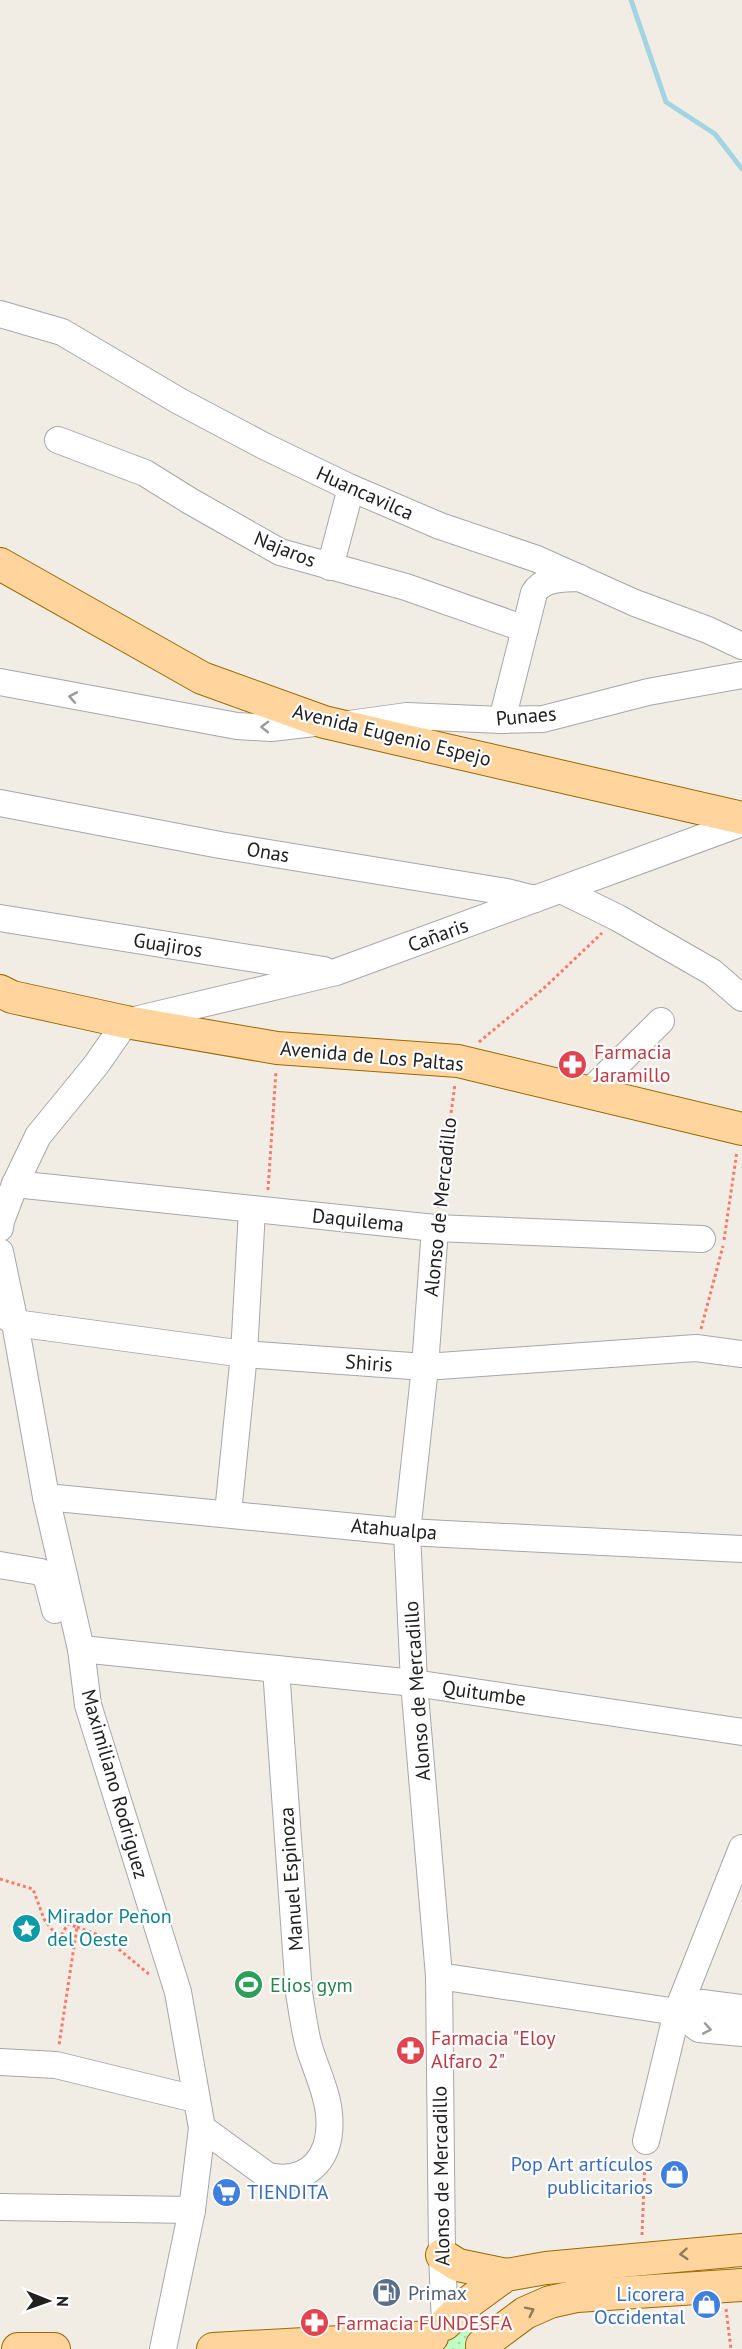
<svg xmlns="http://www.w3.org/2000/svg" width="742" height="2349" font-family="'PT Sans',sans-serif">
<style>
.park{fill:url(#park-dots)}
.lines{fill:none;stroke-linecap:round;stroke-linejoin:round}
.stream{stroke:#a2d4e2;stroke-width:5}
.minor-casing{stroke:#a7a7a7;stroke-width:28}
.major-casing{stroke:#9c6900;stroke-width:34}
.path{stroke:#ff7969;stroke-width:3;stroke-dasharray:3 3;stroke-linecap:butt}
.minor{stroke:#fff;stroke-width:26}
.major{stroke:#ffd59d;stroke-width:32}
.oneway{stroke:#9b9b9b}
.oneway2{stroke:#907a5e}
.labels{text-anchor:middle;dominant-baseline:central;stroke-width:4.5;stroke-linejoin:round;paint-order:stroke}
.street-label{font-size:20px;fill:#202020;stroke:#fff}
.health-label{font-size:20px;fill:#be3a42;stroke:#fff;text-anchor:start}
.culture-label{font-size:20px;fill:#0d838f;stroke:#fff;text-anchor:start}
.leisure-label{font-size:20px;fill:#27864d;stroke:#fff;text-anchor:start}
.shop-label{font-size:20px;fill:#366cbe;stroke:#fff;text-anchor:end}
.service-label{font-size:20px;fill:#4e5e75;stroke:#fff;text-anchor:start}
</style>
<defs>
<pattern id="park-dots" width="8" height="8" patternUnits="userSpaceOnUse" patternTransform="scale(1.5)"><rect width="8" height="8" fill="#c0fec5"/><path d="M2 2h.1M6 6h.1" fill="none" stroke="#a5d9a9" stroke-width="1.8" stroke-linecap="round"/></pattern>
</defs>
<rect width="100%" height="100%" fill="#f1ede5"/>
<polygon class="park" points="460,2327 471,2334 475,2349 435,2349"/>
<g class="lines">
<polyline class="stream" points="631,0 666,102 715,134 742,169"/>
<defs>
<g id="minor">
<polyline points="0,314 62,332 179,401 264,446 351,488 440,526 537,559 635,603 708,630 742,646"/>
<polyline points="58,440 145,473 190,501 280,552 406,587 525,629"/>
<polyline points="330,567 351,488"/>
<polyline points="0,682 237,726 271,728 323,722"/>
<path d="M502 720 534 593C543 577 564 579 580 578"/>
<polyline points="349,724 407,716 502,720 543,719 648,692 742,675"/>
<polyline points="0,803 220,845 507,892 535,899"/>
<polyline points="561,890 618,918 712,972 742,998"/>
<polyline points="0,918 324,970"/>
<polyline points="588,1093 661,1021"/>
<polyline points="15,1184 435,1228 702,1239"/>
<polyline points="0,1228 1,1221 15,1184 38,1136 96,1065 126,1022 336,972 742,823"/>
<polyline points="435,1228 425,1367 407,1532 414,1683 439,1976 442,2255 445,2324"/>
<polyline points="0,1252 15,1323 46,1497 81,1649 88,1705 178,1992 202,2128 192,2210 163,2349"/>
<polyline points="3,1314 15,1323 244,1354 425,1367 696,1348 742,1354"/>
<polyline points="46,1497 407,1532 742,1549"/>
<polyline points="228,1513 244,1354 252,1210"/>
<polyline points="0,1565 41,1572 47,1579 55,1610"/>
<polyline points="81,1649 414,1683 742,1732"/>
<polyline points="439,1976 677,2012 702,2003 742,2008"/>
<polyline points="677,2012 699,2029 742,2033"/>
<polyline points="0,2062 56,2065 195,2099"/>
<path d="M202 2128 268 2176C311 2185 333 2155 329 2114 327 2090 314 2066 308 2043 304 2027 302 2010 299 1993L276 1669"/>
<polyline points="646,2141 677,2012 742,1848"/>
<polyline points="0,2207 192,2210"/>
</g>
<g id="major">
<polyline points="0,564 202,678 324,722 742,818"/>
<polyline points="0,991 12,997 126,1022 277,1048 458,1061 742,1129"/>
<polyline points="442,2255 458,2265 506,2275"/>
<polyline points="445,2324 462,2307 506,2275 546,2268 742,2250"/>
<polyline points="482,2345 525,2313 550,2302 577,2296 742,2285"/>
<polyline points="18,2349 54,2349"/>
<polyline points="213,2349 432,2337"/>
</g>
</defs>
<use href="#minor" class="minor-casing"/>
<use href="#major" class="major-casing"/>
<g class="path">
<polyline points="479,1042 543,989 602,933"/>
<polyline points="268,1190 276,1071"/>
<polyline points="438,1208 455,1084"/>
<polyline points="724,1240 737,1151"/>
<polyline points="701,1329 723,1246"/>
<polyline points="0,1879 33,1889 44,1919 59,1939 68,1924 77,1927 59,2045"/>
<polyline points="77,1927 104,1937 150,1975"/>
<polyline points="642,2235 645,2161"/>
<polyline points="726,2309 731,2349"/>
</g>
<use href="#minor" class="minor"/>
<use href="#major" class="major"/>
</g>
<defs><path id="oneway-chevron" d="M-2-3.5L2.5 0L-2 3.5" fill="none" stroke-width="1.6" stroke-linecap="round" stroke-linejoin="round" transform="scale(1.5)"/></defs>
<g class="oneway">
<use href="#oneway-chevron" transform="translate(73 697) rotate(-170)"/>
<use href="#oneway-chevron" transform="translate(265 727) rotate(-179)"/>
<use href="#oneway-chevron" transform="translate(707 2029) rotate(10)"/>
</g>
<g class="oneway2">
<use href="#oneway-chevron" transform="translate(684 2254) rotate(176)"/>
<use href="#oneway-chevron" transform="translate(530 2311) rotate(-26)"/>
</g>
<defs>
<symbol id="pharmacy-disc" viewBox="-11 -11 22 22"><circle r="9.5" fill="#e0444e" stroke="#fff"/><path d="M-2-6h4v4h4v4h-4v4h-4v-4h-4v-4h4Z" fill="#fff"/></symbol>
<symbol id="sight-disc" viewBox="-11 -11 22 22"><circle r="9.5" fill="#0f9aa8" stroke="#fff"/><path d="M0-6L1.8-2.2L6-1.7L2.9 1.2L3.7 5.4L0 3.3L-3.7 5.4L-2.9 1.2L-6-1.7L-1.8-2.2Z" fill="#fff"/></symbol>
<symbol id="stadium-disc" viewBox="-11 -11 22 22"><circle r="9.5" fill="#2e9e5b" stroke="#fff"/><path d="M0-5a6.5 5 0 1 0 0 10a6.5 5 0 1 0 0-10ZM-3.5-1.8h7v3.6h-7Z" fill="#fff"/></symbol>
<symbol id="shop-disc" viewBox="-11 -11 22 22"><circle r="9.5" fill="#3f7fe0" stroke="#fff"/><path d="M-5-2.5h2.3a2.7 3.5 0 0 1 5.4 0H5L5.5 6h-11ZM-1.5-2.5h3a1.5 2.3 0 0 0-3 0Z" fill="#fff"/></symbol>
<symbol id="supermarket-disc" viewBox="-11 -11 22 22"><circle r="9.5" fill="#3f7fe0" stroke="#fff"/><path d="M-6-5.5h2.5l.6 2H6L4.5 2H-2.5L-4.4-4H-6ZM-1.5 3.2a1.3 1.3 0 1 0 .1 0ZM3 3.2a1.3 1.3 0 1 0 .1 0Z" fill="#fff"/></symbol>
<symbol id="fuel-disc" viewBox="-11 -11 22 22"><circle r="9.5" fill="#5c6f8a" stroke="#fff"/><path d="M-5.5-6h7V0h2V4h1.3V-2.5L3-4.5l.8-.8L6-3V5H2.5V1h-1V6h-7ZM-4.2-4.7v3.2H.2V-4.7Z" fill="#fff"/></symbol>
</defs>
<g fill-rule="evenodd">
<use href="#pharmacy-disc" x="556" y="1048" width="33" height="33"/>
<use href="#sight-disc" x="10" y="1912" width="33" height="33"/>
<use href="#stadium-disc" x="232" y="1968" width="33" height="33"/>
<use href="#pharmacy-disc" x="394" y="2034" width="33" height="33"/>
<use href="#shop-disc" x="658" y="2158" width="33" height="33"/>
<use href="#supermarket-disc" x="210" y="2176" width="33" height="33"/>
<use href="#fuel-disc" x="370" y="2276" width="33" height="33"/>
<use href="#shop-disc" x="690" y="2288" width="33" height="33"/>
<use href="#pharmacy-disc" x="298" y="2306" width="33" height="33"/>
</g>
<g class="labels">
<g class="street-label">
<text transform="translate(365 493) rotate(24)">Huancavilca</text>
<text transform="translate(285 549) rotate(22)">Najaros</text>
<text transform="translate(526 716) rotate(-5)">Punaes</text>
<text transform="translate(392 735) rotate(14)">Avenida Eugenio Espejo</text>
<text transform="translate(268 852) rotate(9)">Onas</text>
<text transform="translate(438 935) rotate(-20)">Cañaris</text>
<text transform="translate(168 945) rotate(9)">Guajiros</text>
<text transform="translate(372 1056) rotate(5)">Avenida de Los Paltas</text>
<text transform="translate(440 1207) rotate(-84)">Alonso de Mercadillo</text>
<text transform="translate(358 1220) rotate(6)">Daquilema</text>
<text transform="translate(369 1363) rotate(4)">Shiris</text>
<text transform="translate(394 1529) rotate(5)">Atahualpa</text>
<text transform="translate(417 1691) rotate(-94)">Alonso de Mercadillo</text>
<text transform="translate(484 1693) rotate(8)">Quitumbe</text>
<text transform="translate(115 1784) rotate(74)">Maximiliano Rodriguez</text>
<text transform="translate(291 1879) rotate(-94)">Manuel Espinoza</text>
<text transform="translate(441 2176) rotate(-91)">Alonso de Mercadillo</text>
</g>
<g class="health-label">
<text x="594" y="1052">Farmacia<tspan x="594" dy="23">Jaramillo</tspan></text>
<text x="431" y="2038">Farmacia "Eloy<tspan x="431" dy="23">Alfaro 2"</tspan></text>
<text x="336" y="2323">Farmacia FUNDESFA</text>
</g>
<g class="culture-label">
<text x="47" y="1916">Mirador Peñon<tspan x="47" dy="23">del Oeste</tspan></text>
</g>
<g class="leisure-label">
<text x="270" y="1985">Elios gym</text>
</g>
<g class="shop-label">
<text x="653" y="2164">Pop Art artículos<tspan x="653" dy="23">publicitarios</tspan></text>
<text x="247" y="2192" text-anchor="start">TIENDITA</text>
<text x="685" y="2294">Licorera<tspan x="685" dy="23">Occidental</tspan></text>
</g>
<g class="service-label">
<text x="408" y="2293">Primax</text>
</g>
</g>
<g transform="translate(48 2301) rotate(91)" stroke="#ffffff" stroke-width="4.5" paint-order="stroke">
<path d="M0-4.5L10 22L0 15L-10 22Z" fill="#202020"/>
<text y="-9" font-size="16" font-weight="bold" text-anchor="middle" fill="#202020">N</text>
</g>
</svg>
